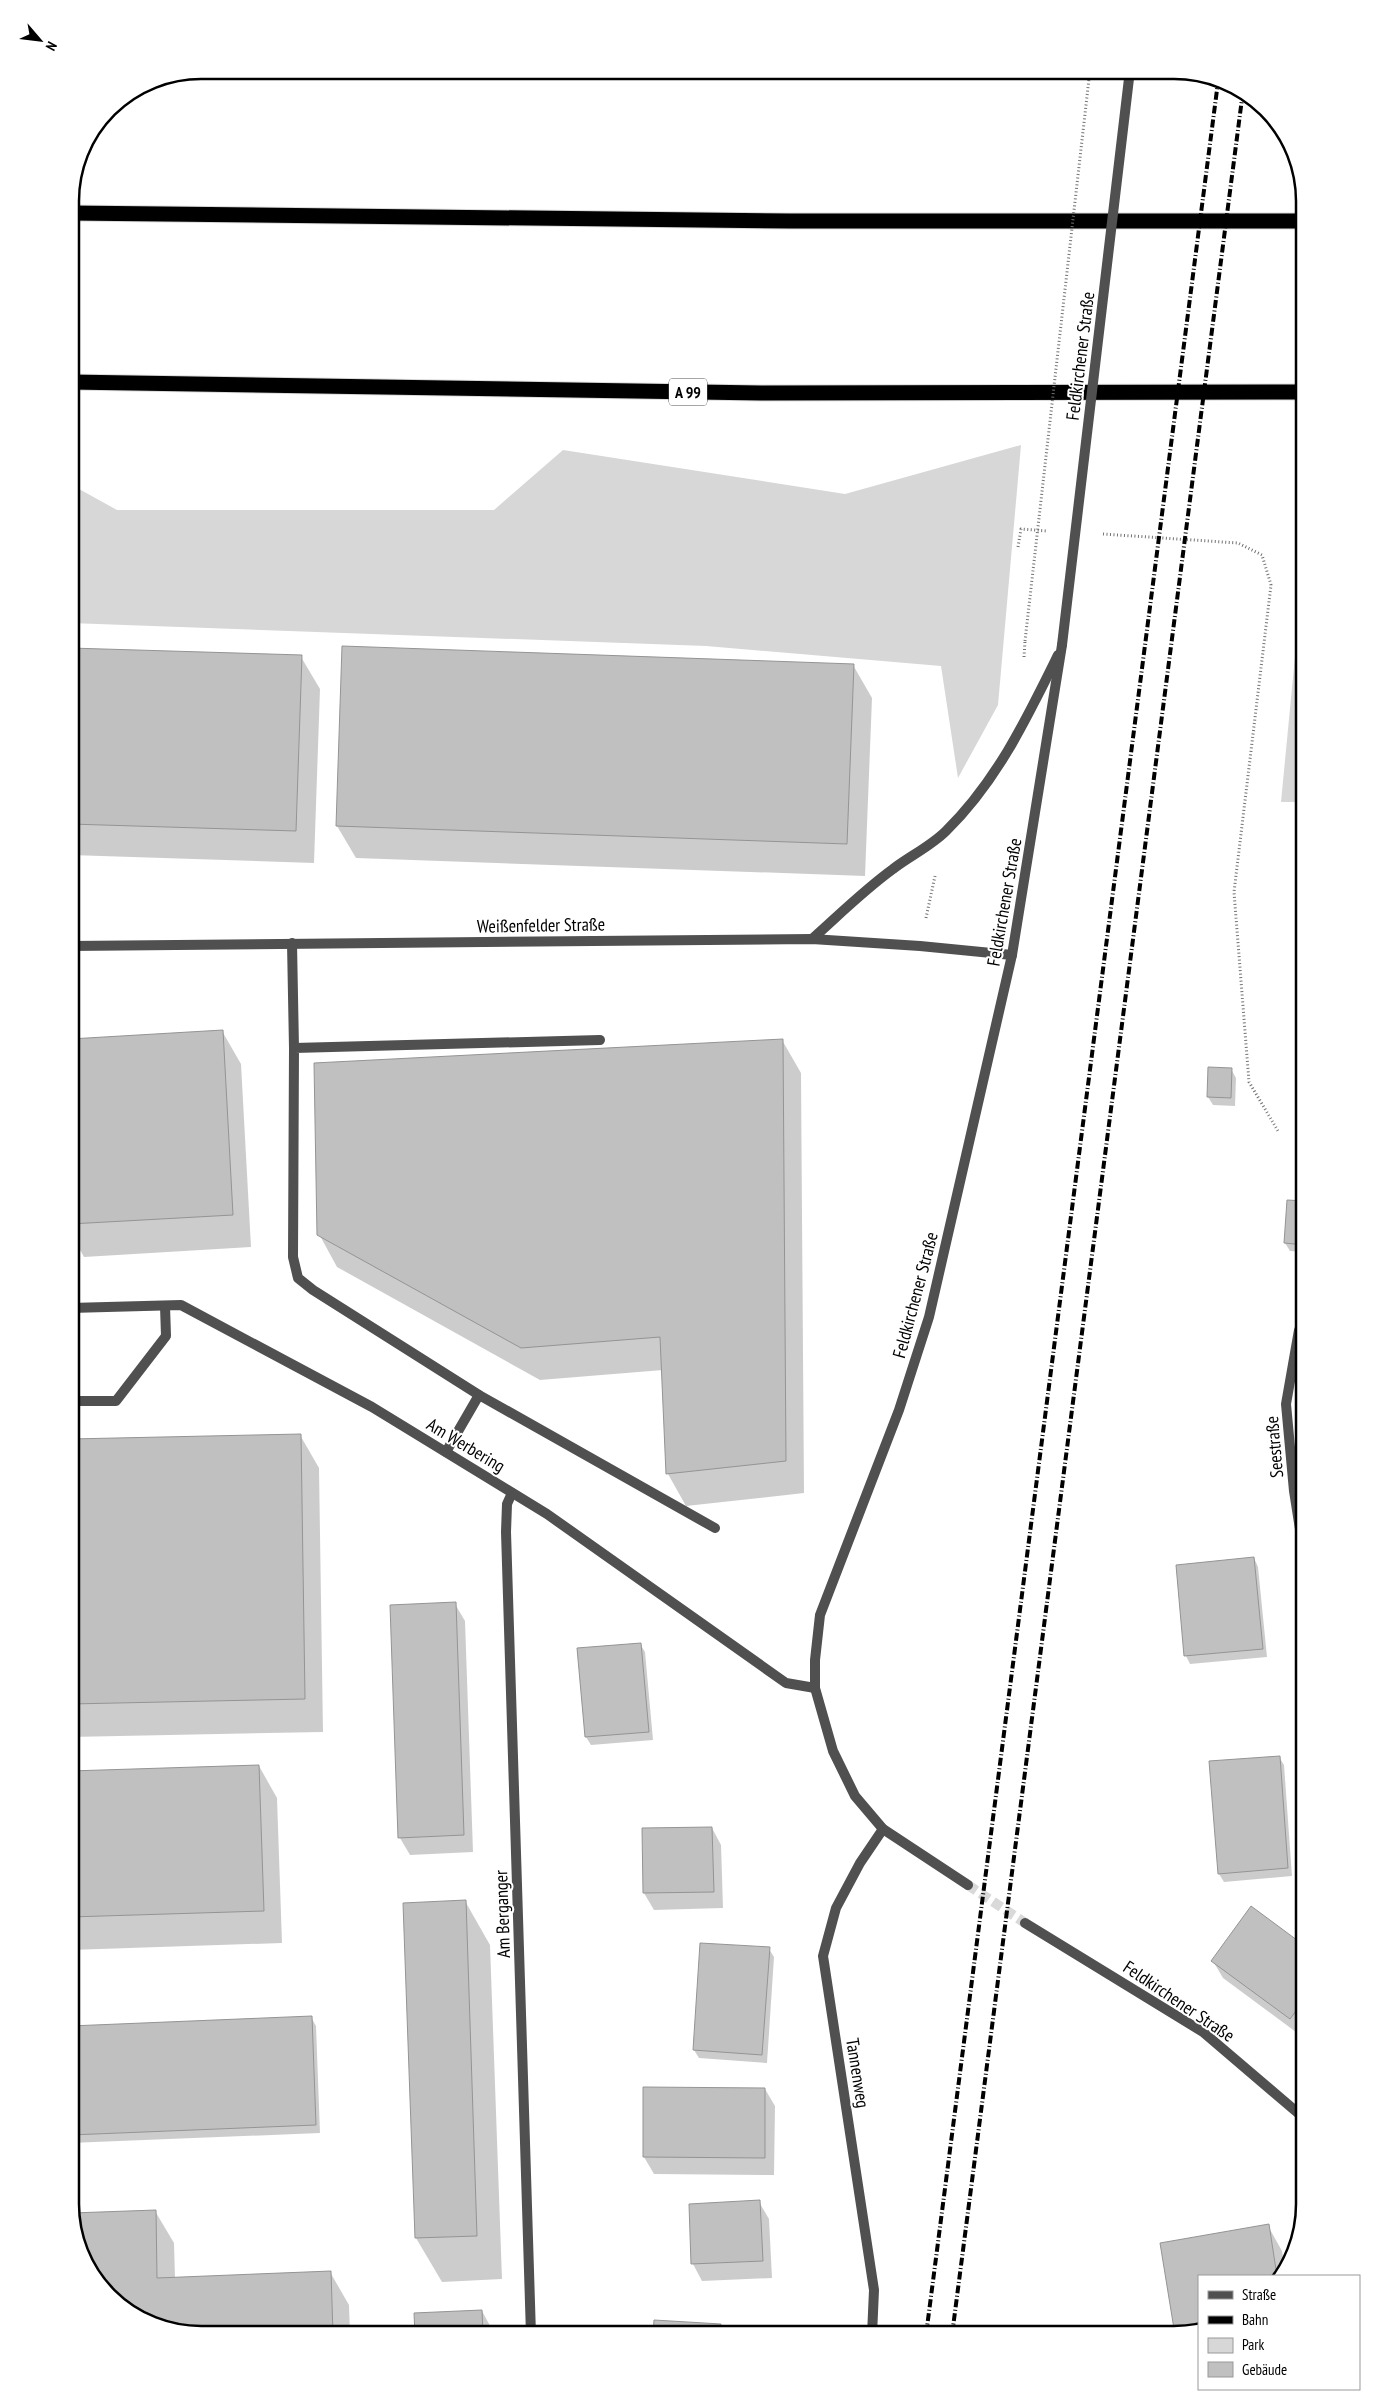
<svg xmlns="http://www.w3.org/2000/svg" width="1375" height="2405" font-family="'PT Sans Narrow',sans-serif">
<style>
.green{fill:#d7d7d7}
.shadow{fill:#0003}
.building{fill:#c0c0c0;stroke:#949494}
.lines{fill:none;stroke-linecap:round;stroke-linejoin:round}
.tertiary-tunnel{stroke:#d9d9d9;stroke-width:10;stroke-dasharray:10 5;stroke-linecap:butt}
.motorway-casing{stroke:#dbdbdb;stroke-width:17}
.path{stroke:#727272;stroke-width:3;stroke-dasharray:1 2.5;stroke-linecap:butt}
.service{stroke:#505050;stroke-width:10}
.minor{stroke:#505050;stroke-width:10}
.tertiary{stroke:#505050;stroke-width:10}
.motorway{stroke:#000;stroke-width:15}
.rail{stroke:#000;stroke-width:4;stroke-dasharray:8 2.5 1 2.5;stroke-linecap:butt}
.path-bridge{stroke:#727272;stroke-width:3;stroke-dasharray:1 2.5;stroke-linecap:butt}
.tertiary-bridge{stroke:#505050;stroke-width:10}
.labels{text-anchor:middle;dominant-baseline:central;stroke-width:4;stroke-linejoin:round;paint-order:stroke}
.shield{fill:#fff;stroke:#4c4c4c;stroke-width:1}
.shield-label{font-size:16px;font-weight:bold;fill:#000}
.street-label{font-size:18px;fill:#000;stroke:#fff}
.rim{fill:none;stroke:#000;stroke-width:2.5}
</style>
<rect width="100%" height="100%" fill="#fff"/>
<g class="green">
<polygon points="1021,445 998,705 958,778 941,666 706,646 70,623 70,484 117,510 494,510 563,450 845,494"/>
<polygon points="1305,553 1305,802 1281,802"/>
</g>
<g class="shadow">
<polygon points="70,649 301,657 320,689 314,863 70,855"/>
<polygon points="853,665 872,698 865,876 356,858 337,826"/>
<polygon points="222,1031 241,1064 251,1247 84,1257 70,1232 70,1040"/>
<polygon points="782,1040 801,1073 804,1493 686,1506 668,1474 663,1370 540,1380 337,1267 319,1234"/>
<polygon points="1209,1069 1231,1069 1236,1078 1235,1106 1213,1105 1208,1097"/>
<polygon points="1305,1203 1305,1252 1290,1251 1285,1243"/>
<polygon points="300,1435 319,1468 323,1732 70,1737 70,1440"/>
<polygon points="1254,1558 1258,1567 1267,1657 1190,1664 1186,1656"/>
<polygon points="455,1604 465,1621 473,1852 410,1855 400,1838"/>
<polygon points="640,1644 645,1652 653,1740 591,1745 586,1737 579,1649"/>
<polygon points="1279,1757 1284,1765 1292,1876 1224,1882 1219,1874"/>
<polygon points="259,1766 277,1798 282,1943 70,1950 70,1772"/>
<polygon points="712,1828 721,1845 723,1908 654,1910 644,1893 643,1829"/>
<polygon points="465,1901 490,1945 502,2279 442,2282 416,2238 405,1904"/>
<polygon points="1305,1948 1305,2029 1300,2035 1223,1978 1213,1961"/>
<polygon points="769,1949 774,1957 767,2063 699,2058 694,2050"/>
<polygon points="311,2017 316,2026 320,2133 70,2143 70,2028"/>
<polygon points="765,2089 775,2106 774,2175 654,2174 644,2157"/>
<polygon points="759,2202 769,2219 772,2278 702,2281 693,2264"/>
<polygon points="155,2211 174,2243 175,2278 330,2272 349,2305 350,2335 192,2335 128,2313 83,2262 72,2214"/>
<polygon points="1268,2226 1282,2251 1285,2269 1283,2276 1199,2276 1199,2329 1176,2335 1162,2244"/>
<polygon points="482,2311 495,2335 416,2335"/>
<polygon points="720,2325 726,2335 654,2335"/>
</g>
<g class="building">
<polygon points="342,646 854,664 847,844 336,826"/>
<polygon points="70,648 302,655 296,831 70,824"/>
<polygon points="223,1030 233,1215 70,1224 70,1039"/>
<polygon points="783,1039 786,1461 666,1474 660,1337 521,1348 317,1235 314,1063"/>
<polygon points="1208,1067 1232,1068 1231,1098 1207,1097"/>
<polygon points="1287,1200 1305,1201 1305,1245 1284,1243"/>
<polygon points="301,1434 305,1699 70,1704 70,1439"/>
<polygon points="1254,1557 1263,1649 1184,1656 1176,1565"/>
<polygon points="456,1602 464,1835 398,1838 390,1605"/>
<polygon points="641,1643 649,1732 585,1737 577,1648"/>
<polygon points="1280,1756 1288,1868 1218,1874 1209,1761"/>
<polygon points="259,1765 264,1911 70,1917 70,1771"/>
<polygon points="712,1827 714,1892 643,1893 642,1828"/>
<polygon points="466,1900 477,2236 415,2238 403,1903"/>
<polygon points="1251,1906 1305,1946 1305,1999 1290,2019 1211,1961"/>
<polygon points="700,1943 770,1947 762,2055 693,2050"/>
<polygon points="312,2016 316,2125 70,2135 70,2026"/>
<polygon points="643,2087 765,2088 765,2158 643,2157"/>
<polygon points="760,2200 763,2261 691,2264 689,2204"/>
<polygon points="156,2210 157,2278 331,2271 333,2335 192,2335 128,2313 83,2262 72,2213"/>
<polygon points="1269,2224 1277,2276 1199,2276 1199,2329 1175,2335 1160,2243"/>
<polygon points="482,2310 483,2335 415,2335 414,2313"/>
<polygon points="654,2320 721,2324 720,2335 653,2335"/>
</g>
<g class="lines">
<polyline class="tertiary-tunnel" points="968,1885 1025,1923"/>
<defs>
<g id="motorway">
<polyline points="70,213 789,221 1305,221"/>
<polyline points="70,382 761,393 1305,392"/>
</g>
</defs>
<use href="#motorway" class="motorway-casing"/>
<g class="path">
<polyline points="1068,70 1068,75 1101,76"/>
<polyline points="1157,76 1202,77"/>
<polyline points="1103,534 1238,543 1262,555 1271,585 1234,892 1249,1082 1278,1131"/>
<polyline points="1018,547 1021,529 1047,531"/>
<polyline points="1024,657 1025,641"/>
<polyline points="926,918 935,876"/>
</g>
<g class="service">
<polyline points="292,943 294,1048"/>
<polyline points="600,1040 294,1048 293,1257 298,1278 313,1290 479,1395 715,1528"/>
<polyline points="70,1401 116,1401 166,1336 165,1306"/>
<polyline points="446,1452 479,1395"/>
<polyline points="512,1493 507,1504 506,1532 531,2335"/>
</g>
<g class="minor">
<polyline points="70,1308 181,1305 372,1407 547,1514 786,1683 815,1688"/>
<polyline points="1299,1330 1286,1404 1294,1491 1305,1561"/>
<polyline points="872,2335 874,2290 823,1956 836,1908 860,1863 883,1829"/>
</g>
<g class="tertiary">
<path d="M812 939C839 915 864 890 893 869 910 856 931 846 946 831 997 781 1027 718 1058 655"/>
<polyline points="70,946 812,939 920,946 1012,955"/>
<polyline points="968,1885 883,1829 855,1796 833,1751 815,1688 815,1660 820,1615 899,1410 929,1317 1012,955 1062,645"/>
<polyline points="1025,1923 1203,2032 1305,2119"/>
</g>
<use href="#motorway" class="motorway"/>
<g class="rail">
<polyline points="926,2335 1218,82"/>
<polyline points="952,2335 1243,91"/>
</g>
<polyline class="path-bridge" points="1025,641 1090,70"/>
<polyline class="tertiary-bridge" points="1062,645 1130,70"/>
</g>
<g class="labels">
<rect class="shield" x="669" y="378.5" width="38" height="27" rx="4"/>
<g class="shield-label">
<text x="688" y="392">A 99</text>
</g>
<g class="street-label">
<text transform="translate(1080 356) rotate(-83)">Feldkirchener Straße</text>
<text transform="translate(1004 902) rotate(-80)">Feldkirchener Straße</text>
<text transform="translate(541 925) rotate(-1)">Weißenfelder Straße</text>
<text transform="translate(915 1295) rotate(-75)">Feldkirchener Straße</text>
<text transform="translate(466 1445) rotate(31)">Am Werbering</text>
<text transform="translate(1274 1447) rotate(-95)">Seestraße</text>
<text transform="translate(502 1914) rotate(-92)">Am Berganger</text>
<text transform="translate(1179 2001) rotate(34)">Feldkirchener Straße</text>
<text transform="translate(858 2073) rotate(81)">Tannenweg</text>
</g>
</g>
<path d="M0 0H1375V2405H0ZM201 79H1174A122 122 0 0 1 1296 201V2204A122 122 0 0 1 1174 2326H201A122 122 0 0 1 79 2204V201A122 122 0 0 1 201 79Z" fill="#fff" fill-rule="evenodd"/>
<path class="rim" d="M201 79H1174A122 122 0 0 1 1296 201V2204A122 122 0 0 1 1174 2326H201A122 122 0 0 1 79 2204V201A122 122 0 0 1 201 79Z"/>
<rect x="1198" y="2275" width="162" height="115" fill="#ffffff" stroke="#999999"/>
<rect x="1208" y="2291" width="25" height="8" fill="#505050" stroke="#999999"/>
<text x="1242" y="2300" font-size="15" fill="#000000">Straße</text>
<rect x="1208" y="2316" width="25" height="8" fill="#000000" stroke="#999999"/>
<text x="1242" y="2325" font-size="15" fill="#000000">Bahn</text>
<rect x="1208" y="2338" width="25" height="15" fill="#d7d7d7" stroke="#999999"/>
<text x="1242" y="2350" font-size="15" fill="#000000">Park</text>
<rect x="1208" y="2362" width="25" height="15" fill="#c0c0c0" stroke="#999999"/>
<text x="1242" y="2375" font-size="15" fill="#000000">Gebäude</text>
<g transform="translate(40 40) rotate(118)" stroke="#ffffff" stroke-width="4" paint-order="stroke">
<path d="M0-4L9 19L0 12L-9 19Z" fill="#000000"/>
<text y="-8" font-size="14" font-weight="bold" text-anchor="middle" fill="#000000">N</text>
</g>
</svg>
